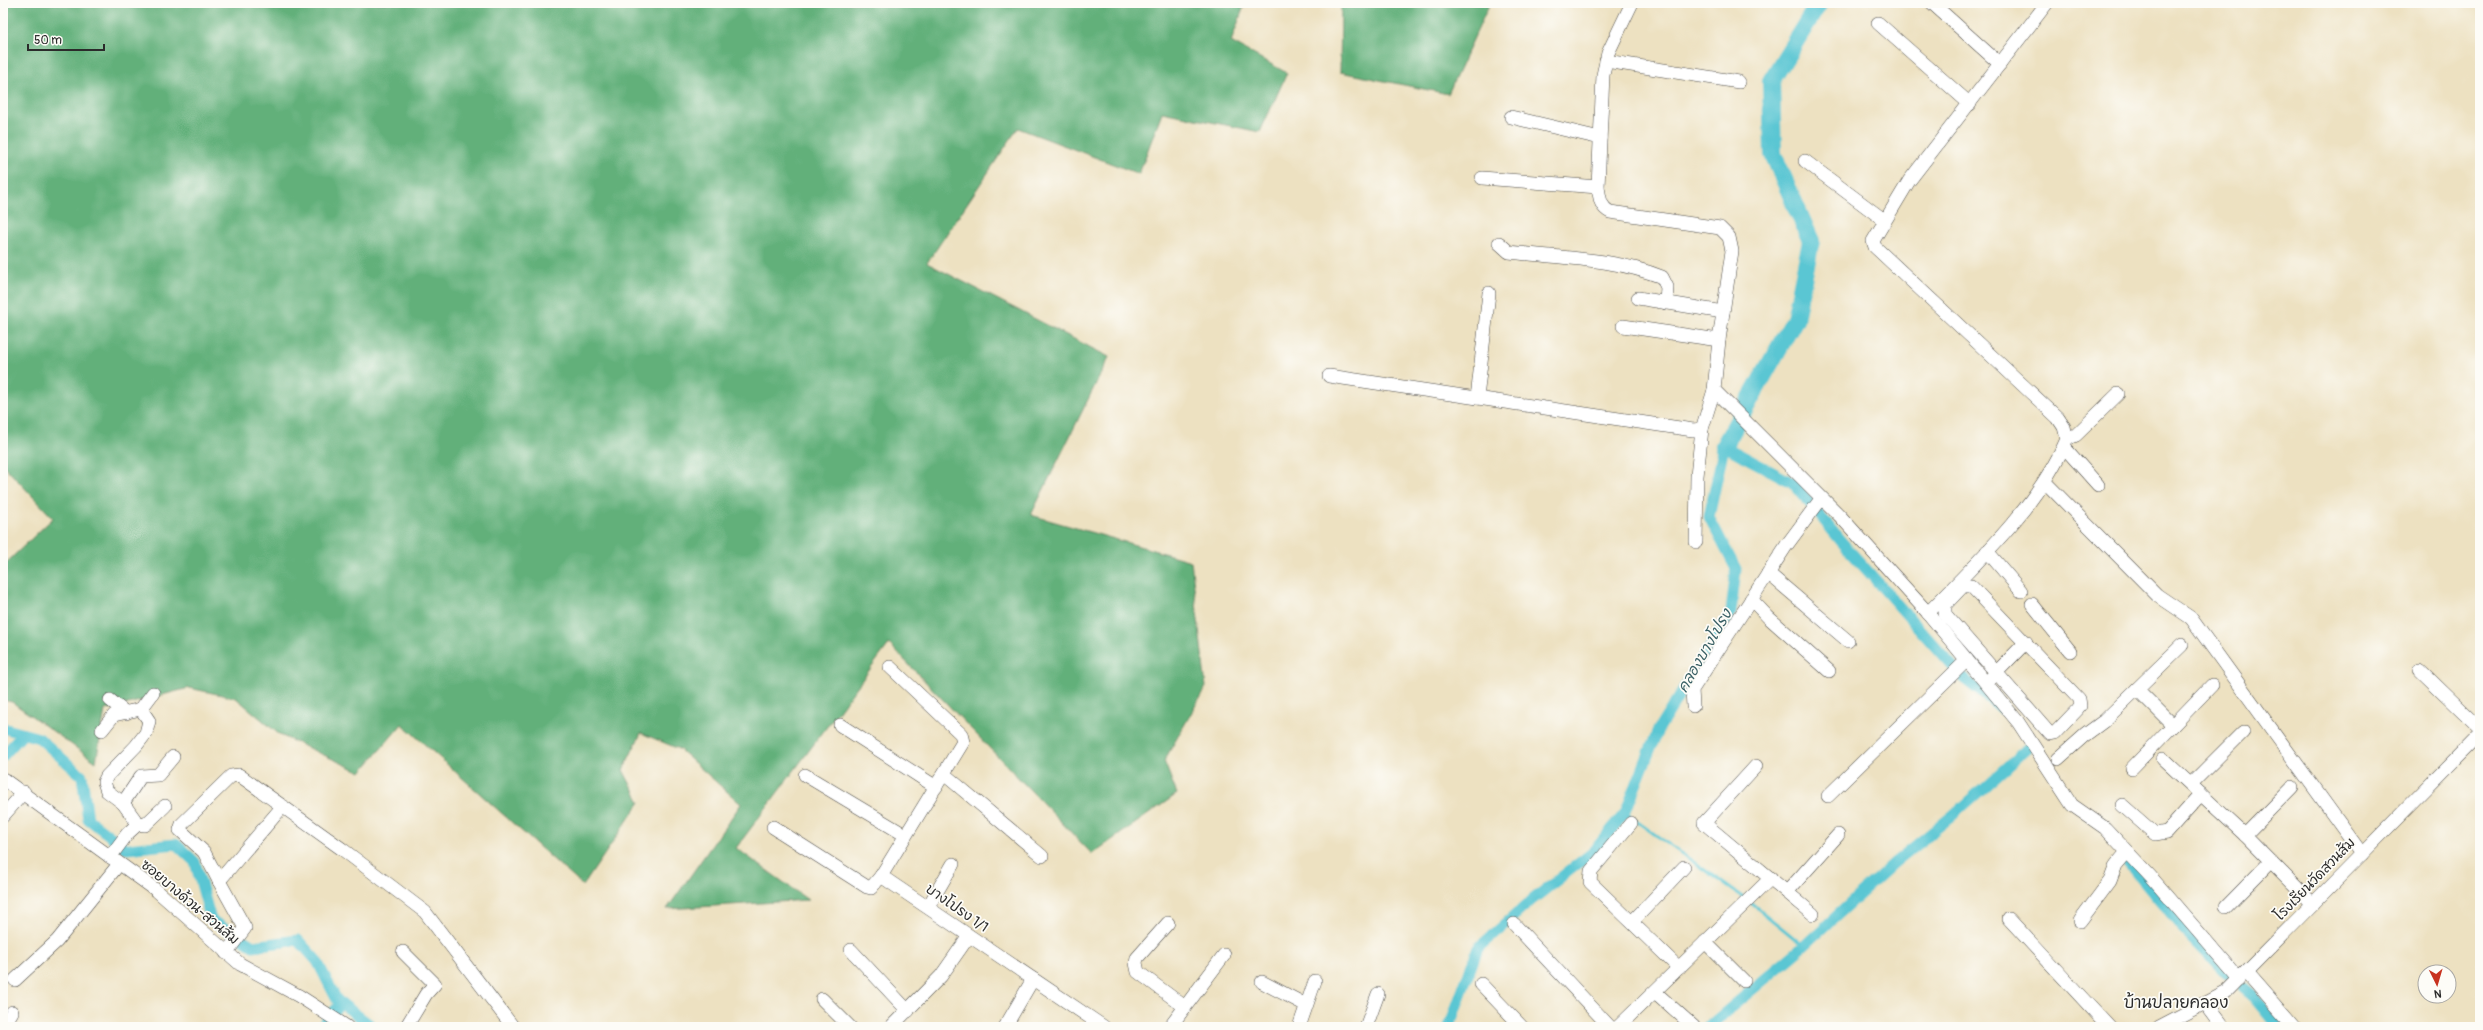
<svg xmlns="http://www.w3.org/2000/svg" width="2483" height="1030" font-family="Pangolin,'Playpen Sans Thai',sans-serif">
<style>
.forest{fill:#62b07a;stroke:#466e52}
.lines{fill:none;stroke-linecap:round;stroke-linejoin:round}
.stream{stroke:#5ac6d3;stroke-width:3}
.canal{stroke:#5ac6d3;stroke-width:11}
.river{stroke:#5ac6d3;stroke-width:18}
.minor-casing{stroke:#484642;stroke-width:14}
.minor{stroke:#fff;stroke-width:13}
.labels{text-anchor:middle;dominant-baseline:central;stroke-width:3.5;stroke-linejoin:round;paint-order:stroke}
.street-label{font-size:14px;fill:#2b2b2b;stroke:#fdfcf7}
.water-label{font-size:15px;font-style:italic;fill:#3b6166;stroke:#fdfcf7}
.quarter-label{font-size:16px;fill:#2b2b2b;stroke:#fdfcf7}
</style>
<rect width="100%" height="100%" fill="#fdfcf7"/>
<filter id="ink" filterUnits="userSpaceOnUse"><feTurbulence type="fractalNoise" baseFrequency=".025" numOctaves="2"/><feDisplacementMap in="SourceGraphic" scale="8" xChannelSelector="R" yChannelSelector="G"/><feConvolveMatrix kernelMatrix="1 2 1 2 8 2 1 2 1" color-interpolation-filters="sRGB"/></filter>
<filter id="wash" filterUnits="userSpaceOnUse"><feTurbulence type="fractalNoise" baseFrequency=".012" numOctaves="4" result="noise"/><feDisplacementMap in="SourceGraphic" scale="16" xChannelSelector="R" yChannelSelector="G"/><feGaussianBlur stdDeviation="0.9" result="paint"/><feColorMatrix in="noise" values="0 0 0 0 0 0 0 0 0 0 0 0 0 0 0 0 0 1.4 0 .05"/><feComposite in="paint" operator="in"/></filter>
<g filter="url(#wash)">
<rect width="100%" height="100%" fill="#ede1c1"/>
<g class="forest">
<polygon points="3,3 1245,3 1231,42 1287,73 1260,132 1162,112 1139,174 1018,128 927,263 1109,357 1031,515 1191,561 1206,687 1164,761 1177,794 1092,854 889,644 736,848 808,900 667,909 741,804 679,749 641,733 623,770 640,802 583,886 402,724 361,772 280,735 236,698 189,688 105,710 96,762 12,702 3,700 3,566 53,518 3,465"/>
<polygon points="1341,3 1490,3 1448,94 1340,72"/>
</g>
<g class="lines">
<g class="stream">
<polyline points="1625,813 1745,899"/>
<polyline points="1751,903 1804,946"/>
</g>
<g class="canal">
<polyline points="3,728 39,738 82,776 88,819 127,849 176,844 195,862 211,920 253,946 298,940 317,961 337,1000 373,1027"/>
<polyline points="3,756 23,734"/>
<polyline points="2129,863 2188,934 2227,974"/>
<polyline points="2243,988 2254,997 2279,1027"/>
<polyline points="321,1027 341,1003"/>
<polyline points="1449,1027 1478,948 1532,900 1593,852 1625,813 1658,730 1731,612 1736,569 1709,517 1724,446 1793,483 1840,540 1963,678 2005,711"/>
<polyline points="1708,1027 1804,946 1894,863 1952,816 2032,744"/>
</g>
<polyline class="river" points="1724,446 1795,319 1811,241 1773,154 1771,81 1819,3"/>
</g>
</g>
<g filter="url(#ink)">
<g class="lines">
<defs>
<g id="minor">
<path d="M1632 3 1608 53 1603 75 1598 187C1600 198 1600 207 1610 212L1720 228 1729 237 1732 251 1719 340 1714 390 1840 516 1928 613 2018 722 2072 805 2105 828 2151 877 2239 979"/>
<polyline points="1932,3 2000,64"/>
<polyline points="1878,23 1970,104"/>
<polyline points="1606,61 1739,82"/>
<polyline points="1511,117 1600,138"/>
<polyline points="1805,161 1884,220"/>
<polyline points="1482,178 1598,187"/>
<path d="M1499 243 1509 252C1560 258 1614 258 1662 277L1667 287 1666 303"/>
<polyline points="1638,298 1723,312"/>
<polyline points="1623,326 1719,340"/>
<polyline points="1329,376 1693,430 1702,429 1714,390"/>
<polyline points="1477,398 1489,293"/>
<polyline points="2067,439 2076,435 2118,394"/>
<polyline points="2064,447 2098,485"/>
<polyline points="2045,482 2157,595 2191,618 2362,854"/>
<polyline points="1696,542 1697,476 1702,429"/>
<polyline points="1987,551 2021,591"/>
<polyline points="1768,573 1848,641"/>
<polygon points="1963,586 1971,586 2079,699 2080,706 2077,710 2055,733 2050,734 1945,614 1945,605"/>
<polyline points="1751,599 1768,617 1829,671"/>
<polyline points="2032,604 2070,651"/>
<path d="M1928 613C1978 561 2039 505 2067 439L2064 427 2058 418 1875 247 1873 241 1909 181 2047 3"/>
<polyline points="890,667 961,734 963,742 881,876 1104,1027"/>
<polyline points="2420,670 2480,728"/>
<polyline points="1991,678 2026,642"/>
<polyline points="2137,689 2173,725"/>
<polyline points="110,700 126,713"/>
<polyline points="1693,706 1692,690 1786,546 1821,499"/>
<polyline points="840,725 936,787"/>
<polyline points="102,730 114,715 141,709"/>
<polyline points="2058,759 2085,735 2104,721 2182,645"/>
<polyline points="2163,759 2245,835 2313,904"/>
<polyline points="1756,766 1704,823 1813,914"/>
<polyline points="2132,768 2212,685"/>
<polyline points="944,774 1042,856"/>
<polyline points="805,775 905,835"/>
<polyline points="3,779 156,890 240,964 299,996 347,1027"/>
<polyline points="2191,784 2243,732"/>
<polyline points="1828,796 1967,660"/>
<polyline points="123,803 141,776 158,775 173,757"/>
<polyline points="2122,805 2155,834 2167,832 2201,794"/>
<polyline points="283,806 219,881 204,852 180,830 182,824 231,776 239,775 342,849 425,912 513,1027"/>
<polyline points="3,816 24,792"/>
<polyline points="1631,823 1591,871 1590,882 1679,968"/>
<polyline points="138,824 145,825 165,806"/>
<polyline points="773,827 867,887 871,888 881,876"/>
<polyline points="2245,835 2292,787"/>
<polyline points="110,857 128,833 138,824 123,803 107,791 104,782 107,776 136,746 146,733 149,721 141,709 153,693"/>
<polyline points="219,881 245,928 226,953"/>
<polyline points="1787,892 1838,835"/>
<polyline points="928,907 953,864"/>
<polyline points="2226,907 2271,861"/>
<polyline points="2009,919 2109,1027"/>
<polyline points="2080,921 2110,881 2116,865 2127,852"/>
<polyline points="1632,922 1684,867"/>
<polyline points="1168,923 1137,958 1136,963 1138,972 1185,1007"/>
<polyline points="1514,924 1610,1027"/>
<polyline points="1705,942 1744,981"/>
<polyline points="851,950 908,1011"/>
<polyline points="403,952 435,984 426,994 406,1027"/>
<polyline points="2246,972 2294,1027"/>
<polyline points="15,980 57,941 119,864"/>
<polyline points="1262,982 1306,1005"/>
<polyline points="1481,984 1522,1027"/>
<polyline points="1655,992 1694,1027"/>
<polyline points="822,999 850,1027"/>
<polyline points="2205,1003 2223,1027"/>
<polyline points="3,1027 12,1012"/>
<polyline points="891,1027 941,976 969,936"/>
<polyline points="1005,1027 1033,979"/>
<polyline points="1170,1027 1224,955"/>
<polyline points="1299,1027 1315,981"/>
<polyline points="1366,1027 1378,994"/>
<polyline points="1618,1027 1771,878"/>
<polyline points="2159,1027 2226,992 2480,734"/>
</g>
</defs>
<use href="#minor" class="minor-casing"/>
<use href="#minor" class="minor"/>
</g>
</g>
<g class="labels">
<g class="street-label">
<text transform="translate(2315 879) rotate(-46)">โรงเรียนวัดสวนส้ม</text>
<text transform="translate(190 902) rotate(40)">ซอยบางด้วน-สวนส้ม</text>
<text transform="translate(957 908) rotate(35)">บางโปรง 1/1</text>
</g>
<g class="water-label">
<text transform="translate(1705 651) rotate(-60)">คลองบางโปรง</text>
</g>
<g class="quarter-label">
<text x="2176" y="1003">บ้านปลายคลอง</text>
</g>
</g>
<rect width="2483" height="1030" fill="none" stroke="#fdfcf7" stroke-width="16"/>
<g transform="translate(2437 984) rotate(175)"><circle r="19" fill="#fdfcf7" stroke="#a9a8a5"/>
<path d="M0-3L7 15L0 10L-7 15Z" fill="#c8321e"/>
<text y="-6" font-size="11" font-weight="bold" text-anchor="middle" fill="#2b2b2b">N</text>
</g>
<path d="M28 44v6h76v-6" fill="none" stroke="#2b2b2b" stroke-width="2"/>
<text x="34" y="44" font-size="12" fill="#2b2b2b" stroke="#fdfcf7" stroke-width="3" paint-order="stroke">50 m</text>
</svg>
